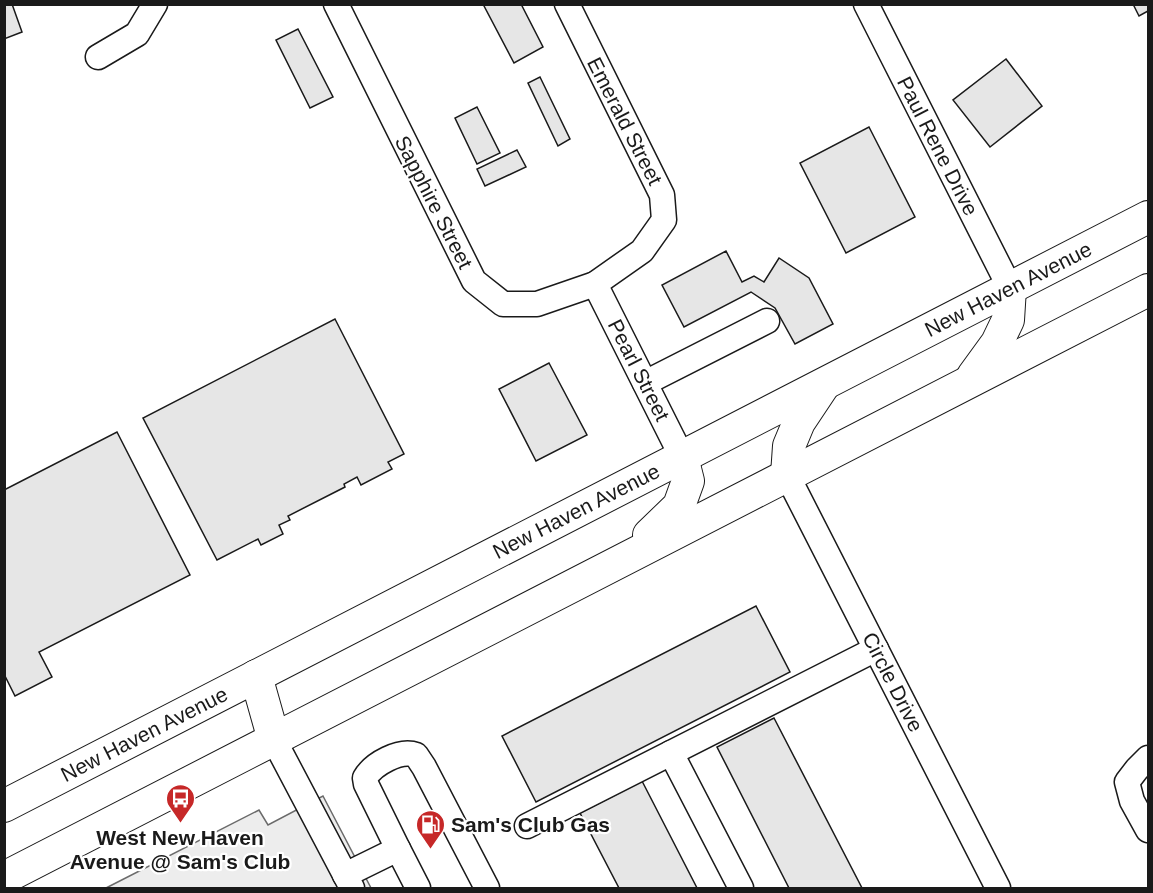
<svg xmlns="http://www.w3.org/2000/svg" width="1153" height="893" font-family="Arial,sans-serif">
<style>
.parking{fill:#ededed;stroke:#6a6a6a;stroke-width:1.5}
.building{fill:#e6e6e6;stroke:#1a1a1a;stroke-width:1.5}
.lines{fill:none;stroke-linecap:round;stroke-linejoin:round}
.minor-casing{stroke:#1a1a1a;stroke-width:27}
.major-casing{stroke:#1a1a1a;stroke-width:34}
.minor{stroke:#fff;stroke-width:24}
.major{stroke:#fff;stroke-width:32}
.labels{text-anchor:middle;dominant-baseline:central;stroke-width:4.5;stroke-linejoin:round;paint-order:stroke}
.street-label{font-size:21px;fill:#1a1a1a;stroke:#fff}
.poi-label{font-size:21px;font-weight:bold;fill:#1a1a1a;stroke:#fff;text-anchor:start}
</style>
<rect width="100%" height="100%" fill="#fff"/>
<polygon class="parking" points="323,796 371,888 106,888 259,810 268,825"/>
<g class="building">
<polygon points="4,4 12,4 22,32 4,39"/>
<polygon points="483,4 521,4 543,47 514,63"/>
<polygon points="1133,4 1148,4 1148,11 1139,16"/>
<polygon points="298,29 333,97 310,108 276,40"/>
<polygon points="1006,59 1042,106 990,147 953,100"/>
<polygon points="540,77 570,139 558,146 528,83"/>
<polygon points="477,107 500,153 477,164 455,118"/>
<polygon points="869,127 915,217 846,253 800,163"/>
<polygon points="517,150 526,167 485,186 477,169"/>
<polygon points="726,251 742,282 754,276 764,282 779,258 809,278 833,324 795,344 775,308 751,292 684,327 662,285"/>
<polygon points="335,319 404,454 388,462 392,469 361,485 357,477 344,484 345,487 288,516 290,520 279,525 283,534 261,545 258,539 217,560 143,418"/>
<polygon points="549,363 587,435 536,461 499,389"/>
<polygon points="117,432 190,575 39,652 52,677 15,696 4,674 4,490"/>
<polygon points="756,606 790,672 536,802 502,736"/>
<polygon points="774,718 862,888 789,888 717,747"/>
<polygon points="642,781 697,888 619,888 580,813"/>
</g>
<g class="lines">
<defs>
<g id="minor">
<polyline points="336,4 474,281 503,304 537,304 595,284 642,251 664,220 662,195 567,4"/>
<polyline points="866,4 1010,288"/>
<polyline points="98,57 137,34 155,4"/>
<polyline points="595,284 682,457"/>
<polyline points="645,383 767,321"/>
<polyline points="787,475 998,888"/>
<polyline points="274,740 352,888"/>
<polyline points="671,753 741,888"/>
<polyline points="1148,758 1137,769 1127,782 1132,801 1148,830"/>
<polyline points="527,826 876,649"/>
<path d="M398 849 366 784 365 778C373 764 400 749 416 755L424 767 487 888"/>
<polyline points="345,875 398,849 418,888"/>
</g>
<g id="major">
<polyline points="973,376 997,343 1008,320 1010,288"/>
<polyline points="787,475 789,446 799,422 823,386"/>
<polyline points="649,535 679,506 688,481 682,457"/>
<polyline points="256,676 274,740"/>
<polyline points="4,806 1148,217"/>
<polyline points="4,878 1148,290"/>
</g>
</defs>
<use href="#minor" class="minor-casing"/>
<use href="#major" class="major-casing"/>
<use href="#minor" class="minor"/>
<use href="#major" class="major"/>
</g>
<defs>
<symbol id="bus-pin" viewBox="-11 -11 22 30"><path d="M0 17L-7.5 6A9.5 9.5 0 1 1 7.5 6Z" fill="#c62828" stroke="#fff"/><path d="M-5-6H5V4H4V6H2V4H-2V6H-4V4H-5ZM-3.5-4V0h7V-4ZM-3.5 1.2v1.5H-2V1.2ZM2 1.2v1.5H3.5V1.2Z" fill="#fff"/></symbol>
<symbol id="fuel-pin" viewBox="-11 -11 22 30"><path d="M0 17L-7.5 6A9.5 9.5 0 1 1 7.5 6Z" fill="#c62828" stroke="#fff"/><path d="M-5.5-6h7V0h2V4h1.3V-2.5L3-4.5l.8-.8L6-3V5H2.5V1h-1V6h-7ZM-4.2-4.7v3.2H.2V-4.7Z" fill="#fff"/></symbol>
</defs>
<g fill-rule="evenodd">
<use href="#bus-pin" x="164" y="782" width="33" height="45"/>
<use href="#fuel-pin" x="414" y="808" width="33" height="45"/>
</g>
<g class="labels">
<g class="street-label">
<text transform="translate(625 121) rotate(63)">Emerald Street</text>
<text transform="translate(938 146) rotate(63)">Paul Rene Drive</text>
<text transform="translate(434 202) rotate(63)">Sapphire Street</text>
<text transform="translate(1008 289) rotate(-27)">New Haven Avenue</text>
<text transform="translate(639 370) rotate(63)">Pearl Street</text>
<text transform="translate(576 511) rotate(-27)">New Haven Avenue</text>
<text transform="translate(893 682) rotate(63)">Circle Drive</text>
<text transform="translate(144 734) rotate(-27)">New Haven Avenue</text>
</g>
<g class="poi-label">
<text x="451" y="824">Sam's Club Gas</text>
<text x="180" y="837" text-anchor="middle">West New Haven<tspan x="180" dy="24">Avenue @ Sam's Club</tspan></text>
</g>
</g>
<rect width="1153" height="893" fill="none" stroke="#1a1a1a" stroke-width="12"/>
</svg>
